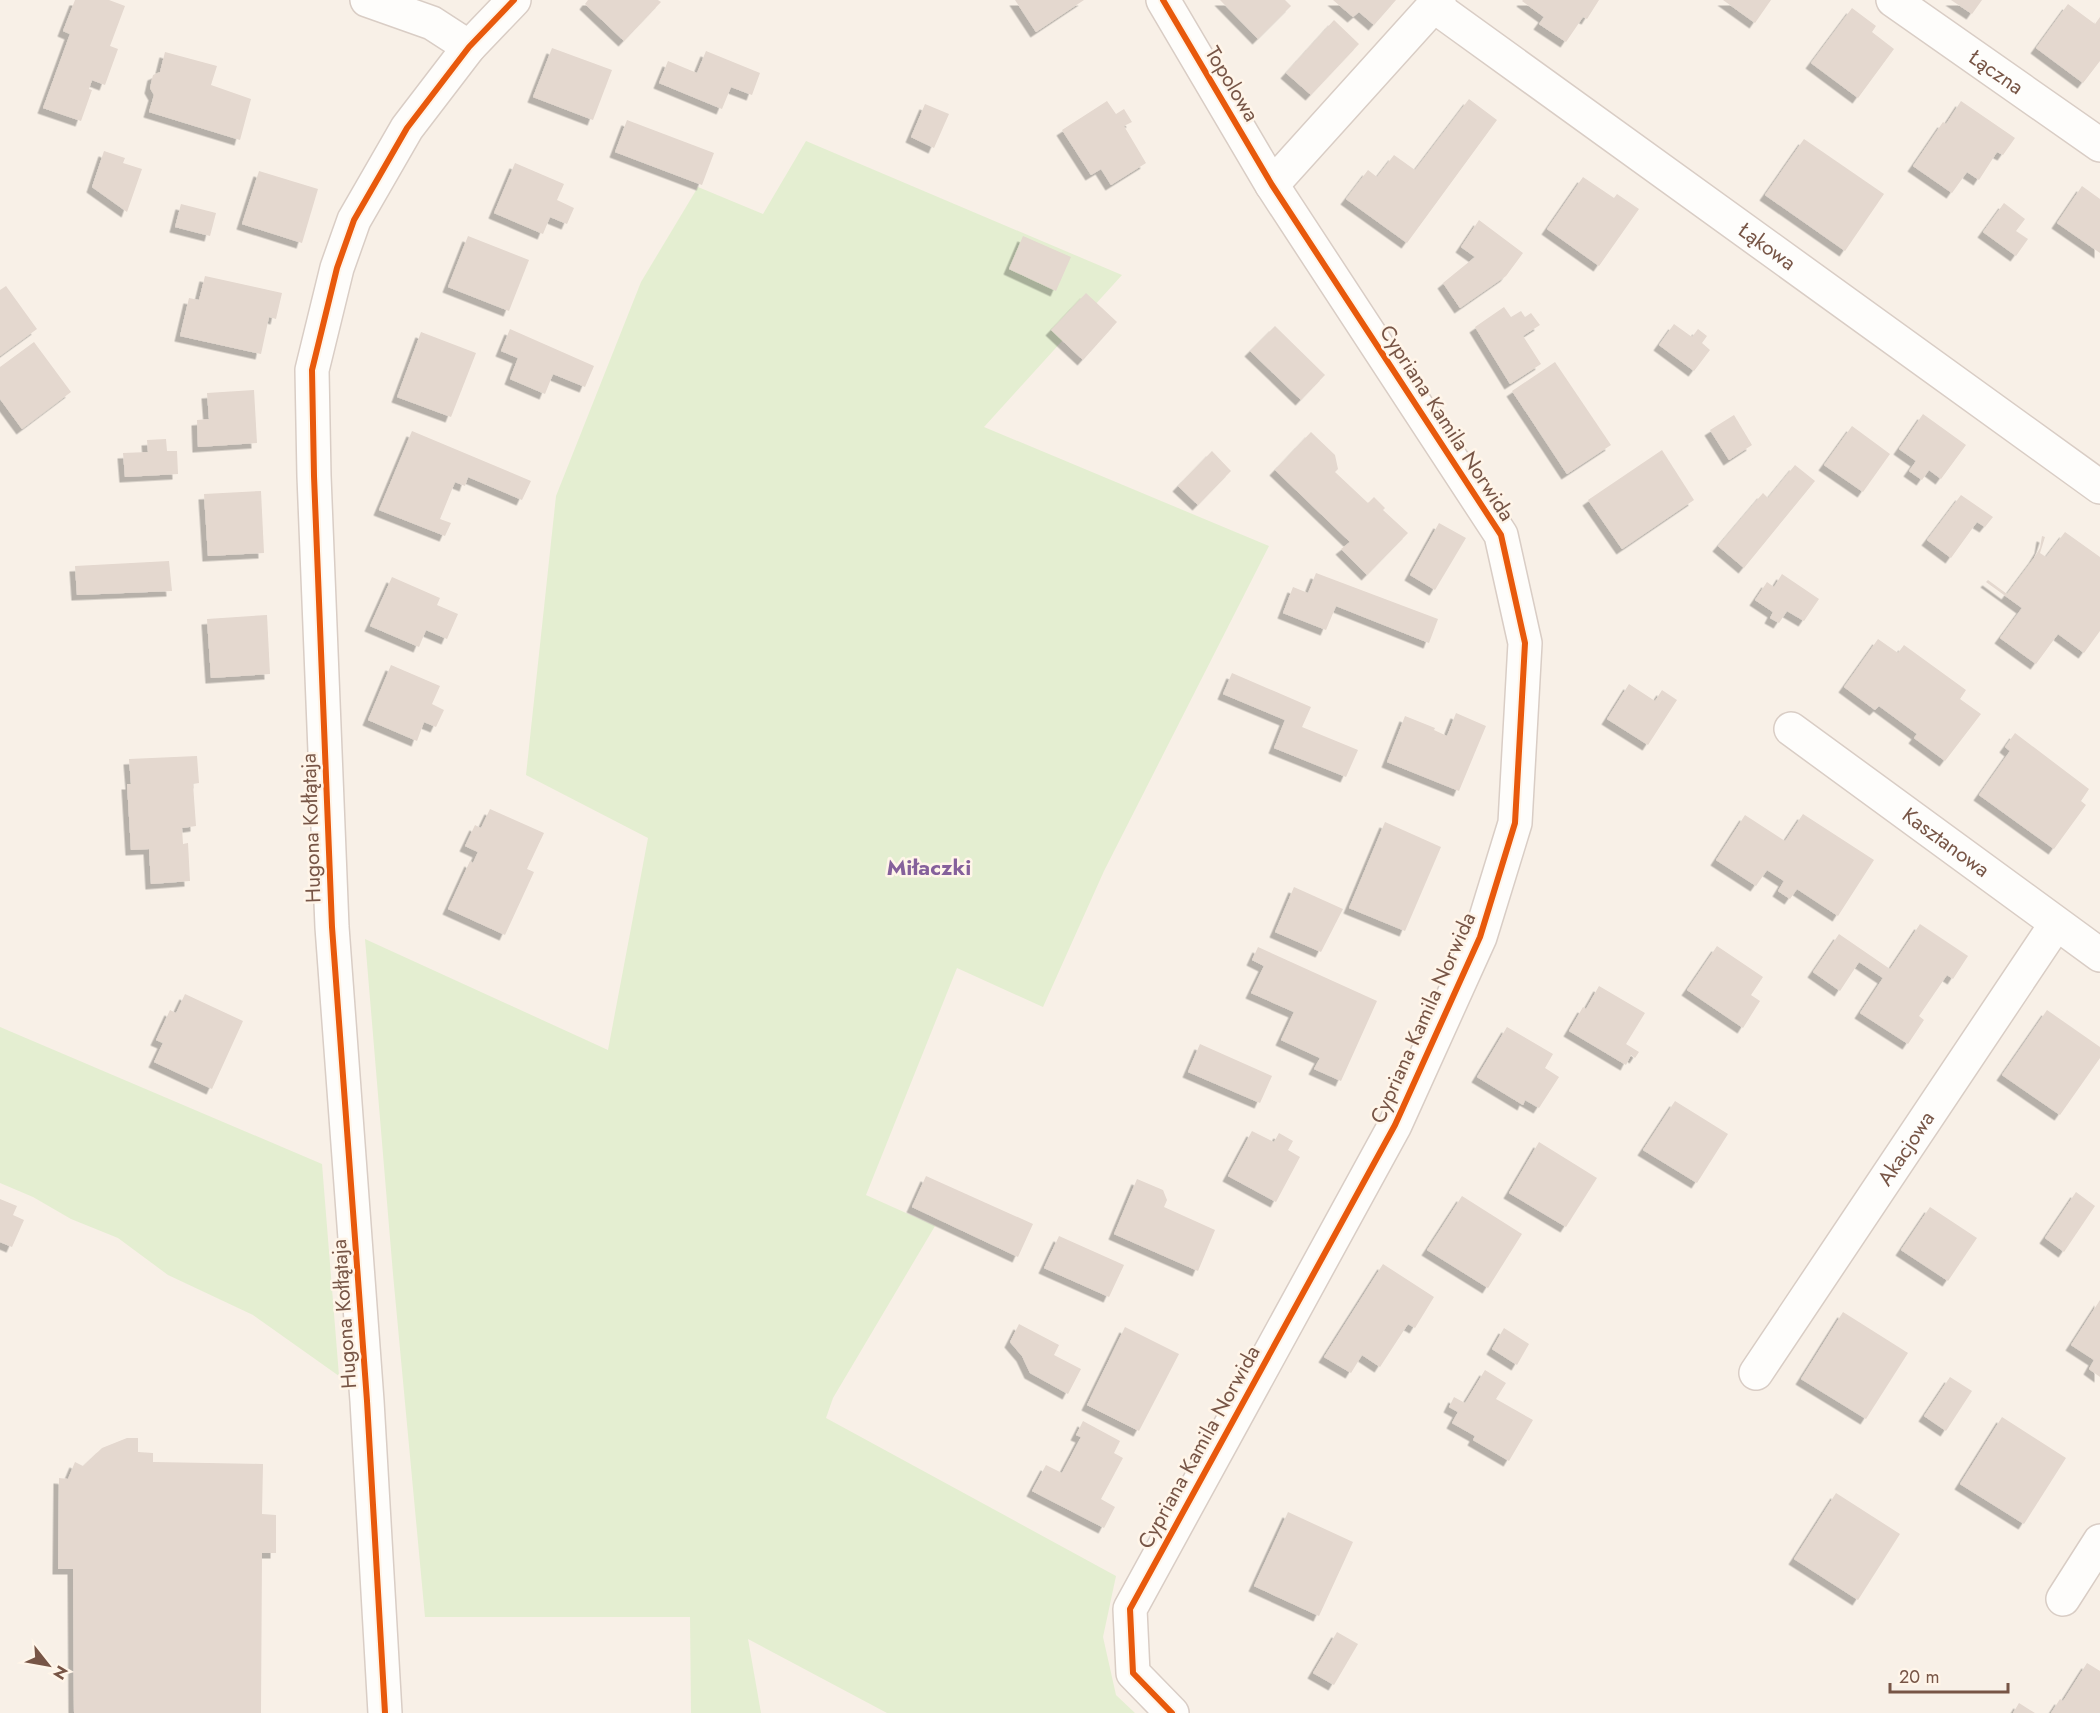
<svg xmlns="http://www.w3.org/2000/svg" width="2100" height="1713" font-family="Jost,sans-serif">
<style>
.green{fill:#e4eed1}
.building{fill:#e4d8cf;filter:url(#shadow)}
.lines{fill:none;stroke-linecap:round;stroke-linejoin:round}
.minor-casing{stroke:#d9cdc5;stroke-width:36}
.minor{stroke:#fefdfb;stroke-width:33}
.cycleway-casing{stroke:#fff5e9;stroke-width:10}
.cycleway{stroke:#e8590c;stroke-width:6}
.labels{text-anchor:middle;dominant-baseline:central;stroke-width:5;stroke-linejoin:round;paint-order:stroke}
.street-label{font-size:21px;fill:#775546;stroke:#fff5e9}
.neighbourhood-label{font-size:22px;font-weight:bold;fill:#85619b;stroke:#fff5e9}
</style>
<defs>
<filter id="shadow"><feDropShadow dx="-5.5" dy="5.5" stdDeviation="0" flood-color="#0004"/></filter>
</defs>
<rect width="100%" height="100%" fill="#f8f0e7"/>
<g class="green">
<polygon points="806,141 1122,275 984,427 1269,546 1104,871 1043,1007 957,968 866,1195 935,1226 833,1398 826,1418 1116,1576 1103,1637 1116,1695 1135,1713 887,1713 748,1639 761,1713 691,1713 690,1617 425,1617 393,1274 365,939 608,1050 648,838 526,775 556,496 641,282 698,187 763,214"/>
<polygon points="0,1027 322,1164 339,1376 253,1315 168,1275 118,1238 71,1219 33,1197 0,1183"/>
</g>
<g class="building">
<polygon points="75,0 109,0 125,6 110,46 118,49 105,85 92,80 89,89 92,90 81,121 43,108 70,34 63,31"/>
<polygon points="588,0 658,0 661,2 624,41 585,4"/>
<polygon points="1015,0 1084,0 1036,32"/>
<polygon points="1220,0 1285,0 1291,6 1258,39"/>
<polygon points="1333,0 1396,0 1374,25 1359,12 1353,17"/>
<polygon points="1523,0 1599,0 1587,19 1583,17 1566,42 1539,24 1544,17 1522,1"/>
<polygon points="1723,0 1771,0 1755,23"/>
<polygon points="1951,0 1982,0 1972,14"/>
<polygon points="2068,4 2095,24 2100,17 2100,61 2083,83 2036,48"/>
<polygon points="1852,8 1876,26 1872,32 1894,49 1858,98 1811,63"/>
<polygon points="1334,20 1359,44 1311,95 1286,73"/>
<polygon points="552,48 612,70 593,120 533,97"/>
<polygon points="706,51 760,73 752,95 731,87 722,109 659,83 668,61 697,73"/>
<polygon points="165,52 217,66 211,85 251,99 240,140 149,112 154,95 150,88 153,75 160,72"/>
<polygon points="1469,99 1497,120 1407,243 1346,199 1368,170 1377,177 1394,155 1415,170"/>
<polygon points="1107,101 1116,114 1124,109 1132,122 1124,126 1146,163 1111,185 1101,169 1091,175 1062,130"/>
<polygon points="1961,101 2015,138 2003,155 1997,152 1979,180 1967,172 1952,193 1913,166 1943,122 1946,124"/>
<polygon points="925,104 949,114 934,148 911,137"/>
<polygon points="627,120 714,153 702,185 615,152"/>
<polygon points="1804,139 1884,194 1845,251 1765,195"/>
<polygon points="104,151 125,158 123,163 142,169 127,212 92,187"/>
<polygon points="515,163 564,184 557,200 574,208 567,224 550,217 543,234 494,213"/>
<polygon points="259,171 318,189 302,243 242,224"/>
<polygon points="1583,177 1614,198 1617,194 1639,209 1599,266 1547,229"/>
<polygon points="2082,186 2100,199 2100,253 2057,223"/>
<polygon points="2004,203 2025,219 2016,231 2028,239 2016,256 1983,232"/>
<polygon points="181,204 216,213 210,236 175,227"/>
<polygon points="1479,220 1523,253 1506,276 1460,308 1443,283 1475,257 1461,247"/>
<polygon points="468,236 529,260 509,311 448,287"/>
<polygon points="1023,236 1071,257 1056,291 1009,269"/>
<polygon points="205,276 282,293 276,319 269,317 261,354 180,336 189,298 199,300"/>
<polygon points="6,286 37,329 0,356 0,290"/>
<polygon points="1086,293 1117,322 1083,360 1051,330"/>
<polygon points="1504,307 1511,317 1521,311 1525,317 1531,313 1540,325 1523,336 1541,364 1510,384 1475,327"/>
<polygon points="1674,324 1692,337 1698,329 1707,336 1702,343 1710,350 1694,371 1659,345"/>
<polygon points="1275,326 1325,375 1301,400 1250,351"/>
<polygon points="510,329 594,366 585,387 553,374 545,394 510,379 518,358 501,351"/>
<polygon points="421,332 476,353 451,417 397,397"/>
<polygon points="34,342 71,392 22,429 0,399 0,367"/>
<polygon points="1555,362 1611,445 1567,474 1512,391"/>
<polygon points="254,390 257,443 198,447 197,420 209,419 207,393"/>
<polygon points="1923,414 1966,445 1941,479 1929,470 1922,480 1909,471 1916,461 1899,449"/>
<polygon points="1734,415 1752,445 1729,460 1710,430"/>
<polygon points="1852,426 1890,454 1863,492 1824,465"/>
<polygon points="412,431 531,481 522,500 468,477 465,486 455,482 440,519 451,523 445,536 379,510"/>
<polygon points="1311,432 1335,455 1338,469 1335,472 1368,503 1374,497 1385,508 1383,510 1408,533 1367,575 1341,549 1350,542 1275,470"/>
<polygon points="166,439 167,451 177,451 178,474 125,477 123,453 148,452 147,440"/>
<polygon points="1662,450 1694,500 1622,549 1588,500"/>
<polygon points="1212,451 1231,471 1198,505 1178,486"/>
<polygon points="1795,465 1815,481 1744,568 1718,546 1763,493 1768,498"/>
<polygon points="261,491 264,553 208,556 204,494"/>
<polygon points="1961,495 1993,517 1985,527 1977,522 1951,558 1927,540"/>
<polygon points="1439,523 1466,538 1435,590 1410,575"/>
<polygon points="2065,532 2100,557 2100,631 2084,653 2058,634 2036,664 2000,638 2022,608 1986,582 1988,580 2007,594 2034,558 2040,548 2042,536 2045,537 2040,553 2046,557"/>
<polygon points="169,561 172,591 77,595 75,566"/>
<polygon points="1316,573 1438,619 1429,643 1336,606 1326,630 1283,613 1293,587 1308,593"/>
<polygon points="1782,574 1819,599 1804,621 1787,611 1779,623 1770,618 1773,612 1755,600 1767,582 1774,587"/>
<polygon points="392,577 440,598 437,605 458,614 447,639 426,630 419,647 370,626"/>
<polygon points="267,615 270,674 211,678 207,619"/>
<polygon points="1878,639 1898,653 1904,645 1966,690 1960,699 1981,714 1945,761 1914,738 1917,734 1879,706 1875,710 1844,687"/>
<polygon points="391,665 440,686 432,704 444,710 436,727 424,722 417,741 368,720"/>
<polygon points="1232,673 1311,707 1302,727 1358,750 1346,777 1274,748 1285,720 1223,694"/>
<polygon points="1629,684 1655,701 1662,690 1677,700 1648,745 1607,719"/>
<polygon points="1456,713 1486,726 1459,791 1387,762 1405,716 1435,728 1434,730 1447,736"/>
<polygon points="2015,733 2089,789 2081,801 2086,805 2054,849 1979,795 2010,751 2005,747"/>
<polygon points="197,756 199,783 193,784 196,826 182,828 183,844 188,843 190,881 151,884 149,849 131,850 127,784 131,784 129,759"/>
<polygon points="490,809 544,833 527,869 534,872 505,935 448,909 470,861 473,863 478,852 465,846 475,825 481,828"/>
<polygon points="1803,814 1874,860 1838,916 1797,889 1790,899 1778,891 1784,881 1767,870 1756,886 1716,860 1745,815 1785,841"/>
<polygon points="1385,822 1441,847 1405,931 1349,908"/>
<polygon points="1294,887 1343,909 1321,952 1275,932"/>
<polygon points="1920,924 1968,956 1953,979 1947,975 1919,1016 1924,1020 1908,1044 1860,1013 1883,978 1859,962 1840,991 1813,972 1839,934 1890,969"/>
<polygon points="1717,946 1763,977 1751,995 1760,1001 1743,1028 1687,990"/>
<polygon points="1258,947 1377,1001 1341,1081 1314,1069 1320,1058 1281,1040 1294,1012 1251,993 1264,966 1252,960"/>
<polygon points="1599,986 1645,1013 1626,1044 1639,1052 1635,1058 1631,1055 1626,1065 1569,1031 1583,1007 1586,1009"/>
<polygon points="185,994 243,1021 212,1089 154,1062 163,1043 156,1040 170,1010 176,1013"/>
<polygon points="2047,1010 2100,1047 2100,1058 2060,1115 2002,1075"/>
<polygon points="1507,1027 1553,1054 1545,1068 1559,1077 1539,1108 1525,1100 1523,1105 1477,1077"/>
<polygon points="1200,1044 1272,1076 1260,1103 1188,1072"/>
<polygon points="1675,1101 1728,1134 1697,1183 1643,1150"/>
<polygon points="1252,1131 1274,1142 1279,1133 1293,1141 1288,1150 1300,1157 1276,1202 1228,1176"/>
<polygon points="1539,1142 1597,1178 1566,1227 1509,1193"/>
<polygon points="926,1176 1033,1224 1018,1257 912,1207"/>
<polygon points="1137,1179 1163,1190 1167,1200 1164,1207 1215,1230 1198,1271 1114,1234"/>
<polygon points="2076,1192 2095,1206 2064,1252 2045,1238"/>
<polygon points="1462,1196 1522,1234 1488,1288 1427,1250"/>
<polygon points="0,1199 17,1206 13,1215 24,1220 12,1247 0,1242"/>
<polygon points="1930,1207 1977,1238 1948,1281 1901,1250"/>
<polygon points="1059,1236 1124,1265 1109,1297 1044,1268"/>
<polygon points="1383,1264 1434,1297 1415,1328 1408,1324 1380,1367 1362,1355 1351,1373 1324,1357"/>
<polygon points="2100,1300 2100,1377 2089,1369 2094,1360 2071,1345"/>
<polygon points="1843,1312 1908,1353 1866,1419 1801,1379"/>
<polygon points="1019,1324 1059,1345 1054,1355 1081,1369 1068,1394 1030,1373 1022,1356 1010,1342"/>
<polygon points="1125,1327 1179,1354 1139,1431 1087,1405"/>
<polygon points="1504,1328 1529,1344 1517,1365 1492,1349"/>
<polygon points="1485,1370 1506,1383 1496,1399 1533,1420 1509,1461 1473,1440 1475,1436 1452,1423 1458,1412 1449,1407 1454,1397 1465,1403"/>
<polygon points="1950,1377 1972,1391 1946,1431 1924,1416"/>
<polygon points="2002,1417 2066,1458 2024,1524 1960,1484"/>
<polygon points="1083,1421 1120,1441 1114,1453 1123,1458 1101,1499 1115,1507 1104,1528 1032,1491 1046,1465 1062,1473 1081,1437 1076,1435"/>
<polygon points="127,1438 138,1438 138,1452 153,1453 153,1462 263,1464 262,1514 276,1515 276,1553 262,1553 261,1713 74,1713 73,1569 58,1569 59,1478 68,1479 75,1462 83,1466 102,1448"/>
<polygon points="1836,1493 1900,1534 1858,1600 1794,1559"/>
<polygon points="1288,1512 1353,1542 1319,1616 1254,1586"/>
<polygon points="1337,1632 1358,1644 1334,1685 1313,1673"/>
<polygon points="2087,1663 2100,1671 2100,1713 2051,1713 2060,1699 2063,1701"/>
<polygon points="2019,1703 2030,1710 2035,1713 2013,1713"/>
</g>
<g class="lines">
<defs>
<g id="minor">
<polyline points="367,0 432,23 469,47"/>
<polyline points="1163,0 1272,185 1501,535 1525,643 1515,823 1480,937 1395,1125 1130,1609 1133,1673 1172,1713"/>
<path id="s1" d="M1893 0 2100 145"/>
<path id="s2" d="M1434 6 2100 487"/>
<polyline points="1272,185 1439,0"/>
<path id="s3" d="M1791 729 2100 955"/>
<path id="s4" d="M1756 1373 2056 924"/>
<polyline points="2063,1599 2100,1541"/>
<polyline points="385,1713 367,1401 332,927 314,476 312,370 337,268 354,220 407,128 469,47 514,0"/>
</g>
</defs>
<use href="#minor" class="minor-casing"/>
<use href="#minor" class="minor"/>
<defs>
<g id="cycleway">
<polyline points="1163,0 1272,185 1501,535 1525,643 1515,823 1480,937 1395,1125 1130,1609 1133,1673 1172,1713"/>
<polyline points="385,1713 367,1401 332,927 314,476 312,370 337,268 354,220 407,128 469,47 514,0"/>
</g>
</defs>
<use href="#cycleway" class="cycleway-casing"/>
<use href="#cycleway" class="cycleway"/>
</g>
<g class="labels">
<g class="street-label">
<text stroke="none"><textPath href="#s1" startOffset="126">Łączna</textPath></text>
<text transform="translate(1232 84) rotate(59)">Topolowa</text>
<text stroke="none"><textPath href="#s2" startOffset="411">Łąkowa</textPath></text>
<text transform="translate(1447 423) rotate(57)">Cypriana Kamila Norwida</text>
<text transform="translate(311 828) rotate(-92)">Hugona Kołłątaja</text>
<text stroke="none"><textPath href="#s3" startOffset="192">Kasztanowa</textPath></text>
<text transform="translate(1423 1018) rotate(-66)">Cypriana Kamila Norwida</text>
<text stroke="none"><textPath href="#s4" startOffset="270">Akacjowa</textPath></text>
<text transform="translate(344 1314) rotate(-94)">Hugona Kołłątaja</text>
<text transform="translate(1199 1447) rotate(-61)">Cypriana Kamila Norwida</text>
</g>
<g class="neighbourhood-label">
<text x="929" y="867">Miłaczki</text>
</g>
</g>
<g transform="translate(48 1665) rotate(121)" stroke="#fff5e9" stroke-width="4.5" paint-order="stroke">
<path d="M0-4.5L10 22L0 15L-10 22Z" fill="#775546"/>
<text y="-9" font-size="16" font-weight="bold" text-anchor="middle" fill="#775546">N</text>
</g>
<path d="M1890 1683v9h118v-9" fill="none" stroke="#775546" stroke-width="3"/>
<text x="1899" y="1683" font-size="18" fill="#775546" stroke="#fff5e9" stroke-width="4.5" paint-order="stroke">20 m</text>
</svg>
